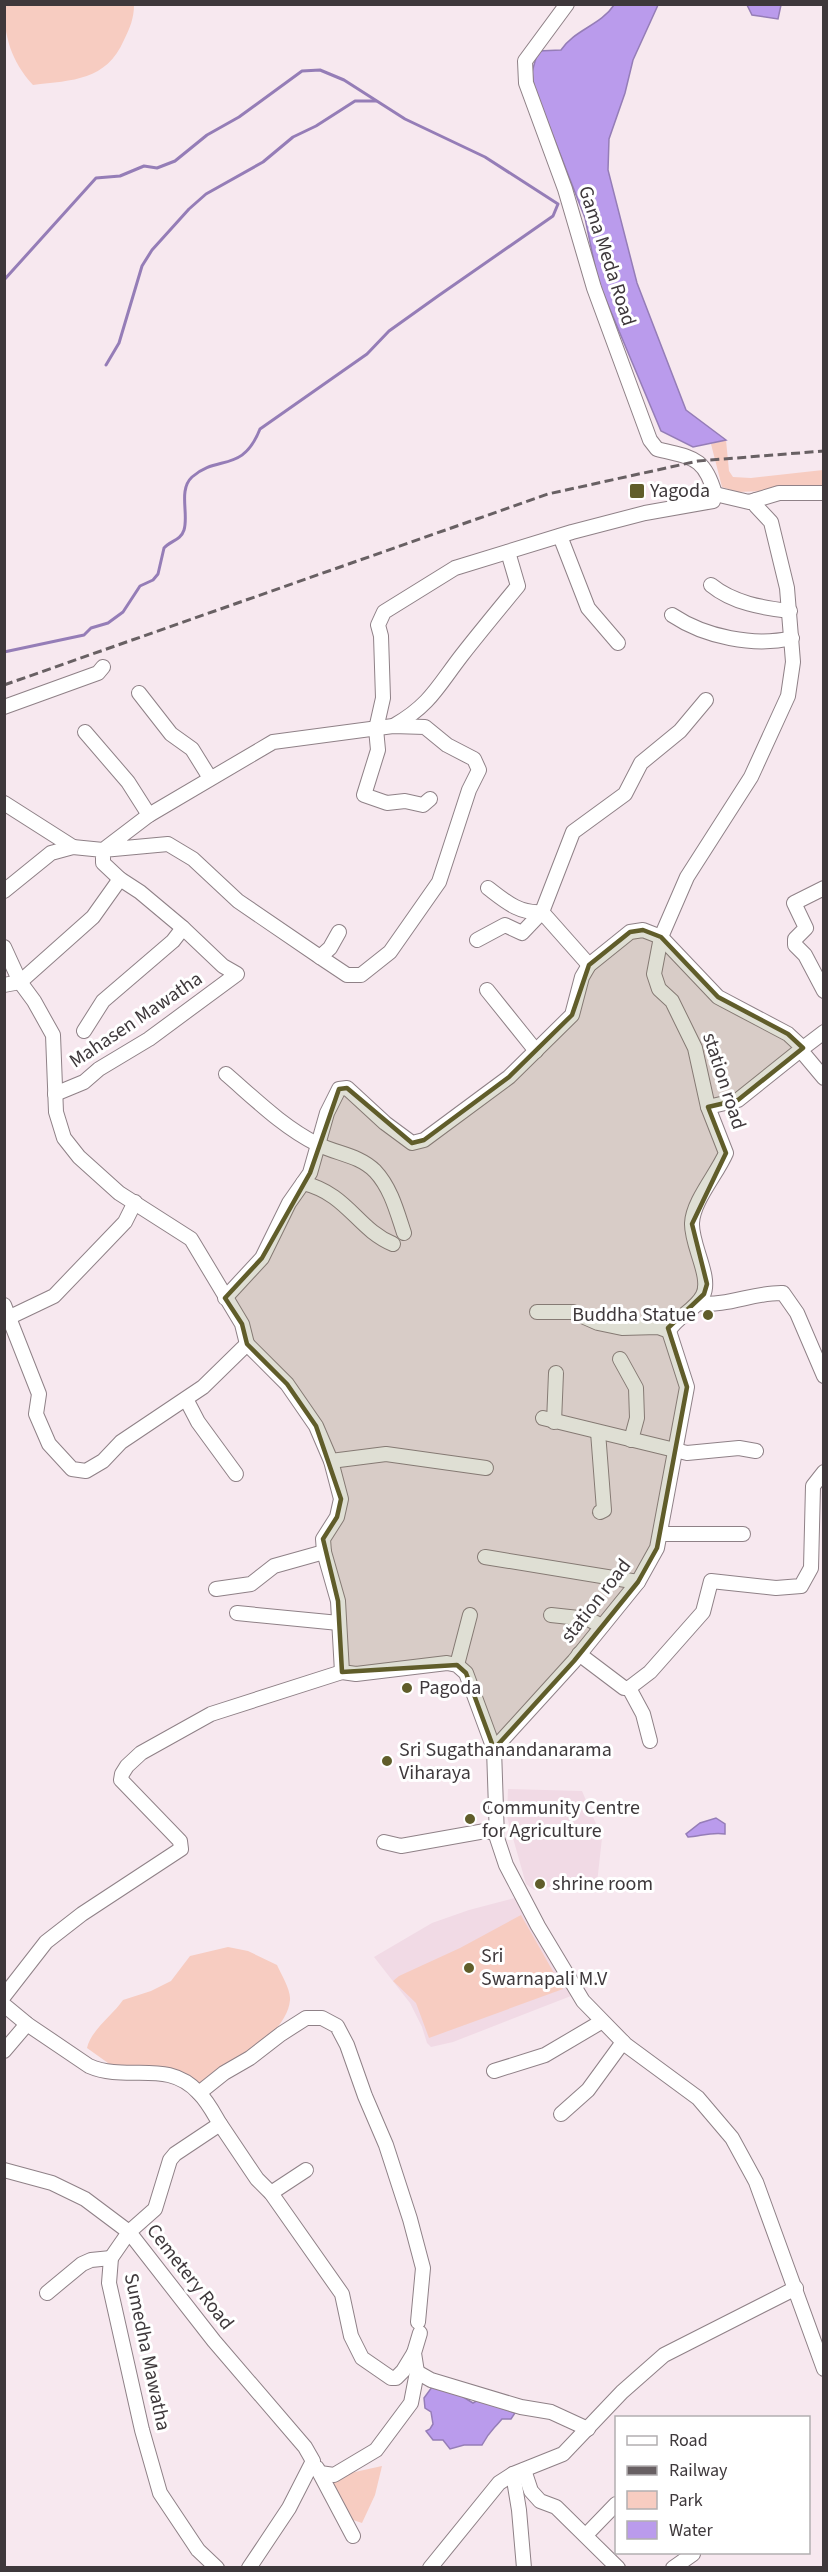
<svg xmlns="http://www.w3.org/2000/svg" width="828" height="2572" font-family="'Source Sans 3',sans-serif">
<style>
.built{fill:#f1dae5}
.green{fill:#f7ccc1}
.water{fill:#ba9bec;stroke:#957db7;stroke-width:1.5}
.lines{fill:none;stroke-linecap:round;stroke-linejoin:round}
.stream{stroke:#957db7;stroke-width:3}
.minor-casing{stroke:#8f8187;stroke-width:16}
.minor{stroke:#fff;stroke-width:14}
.rail{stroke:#686063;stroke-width:3;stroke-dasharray:9 4.5;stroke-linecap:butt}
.marked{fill:#605d2a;fill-opacity:0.2;stroke:#605d2a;stroke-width:4.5;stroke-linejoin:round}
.poi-dot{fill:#605d2a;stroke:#fff;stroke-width:2}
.labels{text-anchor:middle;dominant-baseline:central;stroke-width:6;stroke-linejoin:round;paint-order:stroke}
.street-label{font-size:20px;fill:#3e383b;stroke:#fff}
.poi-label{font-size:20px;fill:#3e383b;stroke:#fff;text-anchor:start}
</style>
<rect width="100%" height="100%" fill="#f7e8ef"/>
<g class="built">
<polygon points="508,1789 582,1791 602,1838 597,1883 563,1884 534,1890 526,1884 507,1817"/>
<polygon points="515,1898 565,1981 571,1996 453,2042 431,2047 427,2043 422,2027 410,2003 374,1957 432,1923 469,1910"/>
</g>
<g class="green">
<path d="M4 5H134C134 18 130 28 124 40 106 81 73 80 33 85 11 61 4 36 4 5Z"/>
<polygon points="726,440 729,471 733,477 751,478 823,470 823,489 738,492 722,487 711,444"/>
<polygon points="521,1915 563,1989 429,2038 416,2003 393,1981 399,1976 460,1948"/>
<path d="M228 1947 248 1951 277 1965C281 1974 291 1990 290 2000 287 2036 228 2066 200 2084L115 2068 87 2048C91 2030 113 2015 123 2000L151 1991 171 1981 190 1956Z"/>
<polygon points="382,2466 375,2495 362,2523 353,2520 333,2485 337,2476"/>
</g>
<g class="water">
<path d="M614 5H658L633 60 625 93 609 139 608 170 637 283 686 410 726 440 693 447 661 431 598 281 585 218 534 87 532 72 538 51 561 50C574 30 601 25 614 5Z"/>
<polygon points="747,5 781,5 778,19 752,15"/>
<path d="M716 1818 725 1824V1834C711 1832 701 1836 688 1837L686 1834 700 1823Z"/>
<path d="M432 2387 460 2395 473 2403 478 2400 515 2413 511 2419H502C492 2431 490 2430 482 2445H464L450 2449 443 2440H433L426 2431 430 2429 433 2424 431 2412 425 2408 424 2398Z"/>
</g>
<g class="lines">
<g class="stream">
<path d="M4 280 96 178 120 176 144 166 157 168 175 161 207 135 239 117 302 71 320 70 344 80 405 119 485 157 558 204 553 216 438 296 389 331 367 354 260 429C242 474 218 454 192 477 178 490 189 514 184 530 181 540 170 541 164 548L158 574 153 580 140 586 123 612 108 623 91 628 84 635 4 652"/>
<polyline points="106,365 119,343 142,266 152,250 189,209 206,194 263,162 293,137 316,126 355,101 376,101"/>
</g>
<defs>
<g id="minor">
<path d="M567 4 525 61 526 83 565 189 594 288 650 440 657 449C691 458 704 455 715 494"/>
<polyline points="756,500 779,493 824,493"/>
<polyline points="560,536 588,608 618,643"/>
<path d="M711 585C733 603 763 608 790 611"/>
<path d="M672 615C705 637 754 647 792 638"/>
<polyline points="139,693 171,734 192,749 210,778"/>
<polyline points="4,707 98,673 103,667"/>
<path d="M395 725C430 705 438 686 462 655 480 632 499 609 518 586L508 552"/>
<polyline points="85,732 128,782 149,815"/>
<polyline points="430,799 423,805 405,801 387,803 364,795 378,750 376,729 383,698 381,636 378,625 384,612 455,568 572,532 645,513 713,501 715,494"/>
<polyline points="4,803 73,847"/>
<path d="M488 888C505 901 519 914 542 912L589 965"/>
<polyline points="824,888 794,903 806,928 795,939 795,945 805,955 824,991"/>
<polyline points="4,891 51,853 73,847 103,850 149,815 273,742 393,726 425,727 447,745 474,759 479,770 469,790 439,882 390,952 361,975 347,975 320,957 238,901 193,859 168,844 103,850 103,863 120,879 140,892 183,928 223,966 237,974 149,1039 99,1069 84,1082 55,1094"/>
<polyline points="477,940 505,925 522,933 542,912 573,832 625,794 641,763 680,731 706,700"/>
<polyline points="4,947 20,982 34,1001 53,1035 56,1112 64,1138 79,1157 119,1193 191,1239 242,1324 247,1344"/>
<polyline points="320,957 330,948 339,932"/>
<polyline points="4,985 20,982 93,917 120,879"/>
<polyline points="487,990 536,1051"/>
<polyline points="84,1031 103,1001 173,941 183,928"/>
<polyline points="824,1032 803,1048 803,1053 824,1078"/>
<path d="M226 1074C255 1099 283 1127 317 1144 337 1154 359 1155 375 1171 391 1188 397 1212 404 1233"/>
<path d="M303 1183C348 1194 357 1229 393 1244"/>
<polyline points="225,1298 262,1258 289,1203 310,1173 327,1113 339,1089 347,1088 385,1123 412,1143 424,1140 509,1077 572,1015 582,977 589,965 630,932 643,930 661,937 718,997 788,1034 803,1048 738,1100 708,1107"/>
<path d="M698 1303C727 1307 754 1292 783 1293L797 1313 824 1376"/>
<polyline points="4,1305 39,1394 36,1414 49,1444 72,1469 86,1471 103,1461 121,1442 203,1387 247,1344 287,1384 316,1426 331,1461 341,1499 337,1517 323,1539 324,1552 338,1601 342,1672 356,1674 447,1663 457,1665 466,1673 494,1749 497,1838 506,1865 538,1926 583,2001 626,2045 698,2098 732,2138 756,2182 824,2369"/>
<polyline points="537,1312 573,1312 598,1323 622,1328 658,1327 669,1331"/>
<polyline points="10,1317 54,1296 125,1222 135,1202"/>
<polyline points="620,1359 636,1388 637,1418 631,1440"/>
<polyline points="186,1399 198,1422 236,1474"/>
<polyline points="543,1418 687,1453 739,1448 756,1451"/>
<polyline points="554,1422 556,1373"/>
<polyline points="598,1432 604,1510 600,1512"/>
<polyline points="331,1461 386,1454 486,1468"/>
<polyline points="660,1534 743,1534"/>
<polyline points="485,1557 638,1582"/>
<polyline points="216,1589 251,1584 274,1566 324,1552"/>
<polyline points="237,1613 339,1623"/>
<polyline points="551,1615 588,1619 602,1626"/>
<polyline points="579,1654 624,1688 629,1688 643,1714 650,1741"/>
<polyline points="457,1665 470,1615"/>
<polyline points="629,1688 650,1672 703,1612 711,1581 776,1588 801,1586 811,1568 813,1486 824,1472"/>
<path d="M494 1749 574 1661 638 1582 657 1548 687 1387 669 1331C676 1317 696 1310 703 1295 712 1277 691 1245 692 1223 693 1201 717 1174 726 1153L708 1107 695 1048 672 1001 659 989 654 974 661 937 687 877 751 777 788 696 793 662 787 588 771 522 756 506V500L749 502 715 494"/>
<polyline points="384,1842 401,1846 485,1831 497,1833"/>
<polyline points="4,1996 46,1942 82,1914 181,1849 180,1841 121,1780 122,1774 127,1766 141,1753 211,1714 342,1672"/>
<path d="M4 2005 27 2024 89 2066C128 2083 167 2058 199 2093 208 2102 214 2114 220 2124L175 2154 170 2160 155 2209 129 2232 214 2341 305 2447 313 2461 289 2508 249 2568"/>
<polyline points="4,2051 27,2024"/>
<polyline points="494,2071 545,2055 601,2022"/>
<polyline points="199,2093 224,2073 250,2058 281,2034 306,2018 322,2018 337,2026 347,2045 365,2096 386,2145 410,2219 423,2268 418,2322"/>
<polyline points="561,2114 588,2090 623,2042"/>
<polyline points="220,2124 257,2179 271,2193 342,2294 351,2336 362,2358 391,2378 396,2378 403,2371 414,2353"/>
<polyline points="4,2170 52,2183 85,2199 129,2232 111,2258 109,2283 142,2430 160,2493 198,2550 217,2568"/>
<polyline points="271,2193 306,2170"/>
<polyline points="47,2293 82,2264 91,2260 111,2258"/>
<polyline points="417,2372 431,2380 521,2407 551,2412 588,2429"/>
<polyline points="317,2468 353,2536"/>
<polyline points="524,2470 531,2491 540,2501 556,2507 618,2568"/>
<polyline points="320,2473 334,2475 376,2450 411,2403 417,2372 414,2353 420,2333"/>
<polyline points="513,2474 519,2510 524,2568"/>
<polyline points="586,2535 616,2504"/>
<polyline points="430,2568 499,2483 513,2474 563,2454 622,2392 664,2355 796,2288"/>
<polyline points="673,2568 693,2554"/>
</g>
</defs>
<use href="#minor" class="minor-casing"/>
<use href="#minor" class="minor"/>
<polyline class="rail" points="4,685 548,494 698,461 824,451"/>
</g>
<path class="marked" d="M643 930 661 937 718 997 788 1034 803 1048 738 1100 708 1107 726 1153 692 1224 707 1284 704 1294 668 1328 687 1387 657 1548 638 1582 574 1661 494 1749 466 1673 457 1665 342 1672 338 1601 323 1539 337 1517 341 1499 316 1426 287 1384 247 1344 242 1324 225 1298 262 1258 310 1173 339 1089 347 1088 412 1143 424 1140 509 1077 572 1015 589 965 630 932Z"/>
<g class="poi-dot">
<rect x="629" y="483" width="16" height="16" rx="3"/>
<circle cx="708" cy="1315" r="6"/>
<circle cx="407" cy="1688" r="6"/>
<circle cx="387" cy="1761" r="6"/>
<circle cx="470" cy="1819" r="6"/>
<circle cx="540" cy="1884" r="6"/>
<circle cx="469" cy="1968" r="6"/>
</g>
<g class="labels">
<g class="street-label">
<text transform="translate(607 256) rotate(72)">Gama Meda Road</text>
<text transform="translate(136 1020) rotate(-34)">Mahasen Mawatha</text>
<text transform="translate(724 1081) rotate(72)">station road</text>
<text transform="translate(596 1601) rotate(-52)">station road</text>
<text transform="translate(190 2277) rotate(52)">Cemetery Road</text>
<text transform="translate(147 2352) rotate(78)">Sumedha Mawatha</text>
</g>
<g class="poi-label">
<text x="650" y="491">Yagoda</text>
<text x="696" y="1315" text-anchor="end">Buddha Statue</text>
<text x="419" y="1688">Pagoda</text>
<text x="399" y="1750">Sri Sugathanandanarama<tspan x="399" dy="23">Viharaya</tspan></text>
<text x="482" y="1808">Community Centre<tspan x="482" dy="23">for Agriculture</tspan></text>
<text x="552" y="1884">shrine room</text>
<text x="481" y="1956">Sri<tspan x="481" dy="23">Swarnapali M.V</tspan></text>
</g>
</g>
<rect width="828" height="2572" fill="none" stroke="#3e383b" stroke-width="12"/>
<rect x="615" y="2416" width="195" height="138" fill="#ffffff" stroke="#b2afb1" stroke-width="1.5"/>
<rect x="627" y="2436" width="30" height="9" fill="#ffffff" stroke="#b2afb1" stroke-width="1.5"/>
<text x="669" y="2446" font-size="18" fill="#3e383b">Road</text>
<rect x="627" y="2466" width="30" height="9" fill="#686063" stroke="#b2afb1" stroke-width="1.5"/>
<text x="669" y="2476" font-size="18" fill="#3e383b">Railway</text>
<rect x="627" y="2491" width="30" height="18" fill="#f7ccc1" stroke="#b2afb1" stroke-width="1.5"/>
<text x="669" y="2506" font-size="18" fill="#3e383b">Park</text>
<rect x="627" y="2521" width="30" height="18" fill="#ba9bec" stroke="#b2afb1" stroke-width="1.5"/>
<text x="669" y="2536" font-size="18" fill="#3e383b">Water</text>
</svg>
